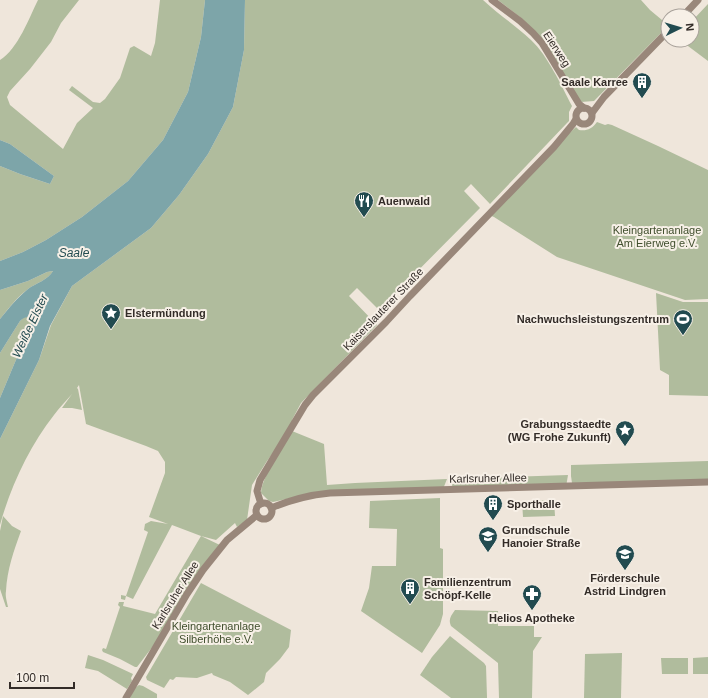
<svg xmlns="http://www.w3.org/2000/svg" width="708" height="698" font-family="Arial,sans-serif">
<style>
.green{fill:#b0bc9d}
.water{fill:#7da5a9}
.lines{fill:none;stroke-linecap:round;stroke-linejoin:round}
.secondary{stroke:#99877a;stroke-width:7}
.labels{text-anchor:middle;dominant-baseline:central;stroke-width:4;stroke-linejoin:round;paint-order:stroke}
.street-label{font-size:11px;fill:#332c28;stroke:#f7f0e7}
.poi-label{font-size:11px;font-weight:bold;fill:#332c28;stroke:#f7f0e7;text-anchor:start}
.park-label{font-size:11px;fill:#414f2e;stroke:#f7f0e7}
.water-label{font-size:12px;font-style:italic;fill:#224b50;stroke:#f7f0e7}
</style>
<rect width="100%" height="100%" fill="#efe6db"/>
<g class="green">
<path d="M38 0H79L61 23 51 42 30 69 10 91 7 97 10 105 63 149 77 123 93 108 69 90 72 86 93 102 100 103 105 99 120 78 130 48 134 46 151 56 155 43 160 0H205L201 37 188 92 163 140 128 181 82 217 46 240 23 252 0 261V166L20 174 50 184 54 176 10 144 0 140V60C18 49 29 18 38 0Z"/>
<path d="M245 0H483C498 14 516 26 531 40 548 56 561 85 572 106L569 112V121L567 123 490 204 471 184 464 191 480 208 379 310 357 288 349 296 377 325 301 403 292 420 293 425 267 461 252 485 247 520 237 527 235 523 216 540 201 536 222 546 170 624 137 667H135L120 659 103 652 102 650 103 648 106 649 120 607 118 605 119 602H124L123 606 155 614 201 536 172 525 133 599 126 596 125 600 121 599V595L126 596 148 532 144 530 145 524 151 521 168 524 149 517 165 473V462L158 451 146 446 86 424 79 385 77 388 78 389 82 410 72 408H62L72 394C66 401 59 408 54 415 30 445 10 488 0 525V439L39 360 51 325 72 286 151 228 179 195 208 154 233 107 244 50Z"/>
<polygon points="498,0 641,0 650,10 668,25 668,29 660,34 594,101 581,102 520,17"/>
<polygon points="708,4 708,61 680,40 692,40 692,21"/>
<path d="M597 122 605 125 608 124 612 125 658 146 708 170V299L685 300 557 257 494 217 489 215 554 147 576 127 579 130C587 131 592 129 597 122Z"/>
<path d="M53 271C48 280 36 283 28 289 17 297 9 308 0 319V290L28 281 47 272Z"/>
<polygon points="656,293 683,302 708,302 708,396 669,395 669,375 660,370"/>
<polygon points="24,317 28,317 32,318 31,324 0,398 0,353 20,321"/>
<path d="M292 431 324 444 327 485 355 483 447 479 443 489 318 492 273 502 269 501 261 493C262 476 283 447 292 431Z"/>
<polygon points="708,461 708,480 572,483 571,476 571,465"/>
<polygon points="568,475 566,487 453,490 451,479"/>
<polygon points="440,498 440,548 443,549 443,614 440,625 422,653 361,611 369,588 372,566 396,566 397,529 369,528 370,501"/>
<polygon points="554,500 555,516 523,517 522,501"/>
<path d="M3 516 12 526 21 531C14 550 7 570 6 591 5 596 7 602 8 607H6L0 589V531Z"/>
<polygon points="201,583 291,630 289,647 280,659 266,673 264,682 248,695 230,682 213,675 212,673 197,678 176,677 173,680 170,679 164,688 147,680 146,677"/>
<path d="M455 610 498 611V626H534V637H542L533 651 532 698H499L498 663 451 626C448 619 451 616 455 610Z"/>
<polygon points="450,636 484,663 486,666 487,698 451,698 420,675 432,657"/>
<polygon points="622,653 621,698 584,698 585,654"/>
<polygon points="88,655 103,660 133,674 131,678 132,681 127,689 98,671 85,668"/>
<polygon points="708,657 708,674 693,674 693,658"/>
<polygon points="661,658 688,658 688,674 662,674"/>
<path d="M139 685 143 686 157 694V698H130C132 693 134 688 139 685Z"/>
</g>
<g class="water">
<path d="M205 0H245L244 50 233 107 208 154 179 195 151 228 72 286 50 326 39 360 0 439V398L31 324 32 319C27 316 24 317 20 321L0 353V319C9 308 17 298 28 289 36 283 48 280 53 271L47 272 28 281 0 290V261L23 252 46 240 82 217 128 181 163 140 188 92 201 37Z"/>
<polygon points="0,140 10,144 54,176 50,184 20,174 0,166"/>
</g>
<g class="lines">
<g class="secondary">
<polyline points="492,0 520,21 533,33 542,43 579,104 584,108"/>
<polyline points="683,16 698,0"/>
<circle cx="584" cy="116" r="8"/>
<polyline points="592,113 604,97 668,31"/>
<circle cx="264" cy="511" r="8"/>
<polyline points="261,504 257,491 260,480 305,405 313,395 386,322 410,296 554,147 573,124 576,119"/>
<path d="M271 508C290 500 309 495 330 493L708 482"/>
<polyline points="126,698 187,594 203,570 227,540 257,515"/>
</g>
</g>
<defs>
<symbol id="building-pin" viewBox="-11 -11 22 30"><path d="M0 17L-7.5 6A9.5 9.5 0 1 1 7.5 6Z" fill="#224b50" stroke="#f7f0e7"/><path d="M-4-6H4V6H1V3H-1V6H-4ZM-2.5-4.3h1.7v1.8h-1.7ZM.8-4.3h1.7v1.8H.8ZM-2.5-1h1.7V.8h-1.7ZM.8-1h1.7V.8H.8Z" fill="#fff"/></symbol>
<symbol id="restaurant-pin" viewBox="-11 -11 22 30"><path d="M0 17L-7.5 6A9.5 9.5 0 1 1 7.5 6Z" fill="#224b50" stroke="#f7f0e7"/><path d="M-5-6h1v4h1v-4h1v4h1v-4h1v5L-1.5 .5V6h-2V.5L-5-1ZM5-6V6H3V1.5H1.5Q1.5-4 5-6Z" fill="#fff"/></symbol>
<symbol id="sight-pin" viewBox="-11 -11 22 30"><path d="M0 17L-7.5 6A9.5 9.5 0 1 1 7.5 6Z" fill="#224b50" stroke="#f7f0e7"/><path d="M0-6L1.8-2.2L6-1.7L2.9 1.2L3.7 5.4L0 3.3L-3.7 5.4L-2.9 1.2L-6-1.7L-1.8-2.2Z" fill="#fff"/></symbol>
<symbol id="stadium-pin" viewBox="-11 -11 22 30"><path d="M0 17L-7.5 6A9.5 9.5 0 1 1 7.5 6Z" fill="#224b50" stroke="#f7f0e7"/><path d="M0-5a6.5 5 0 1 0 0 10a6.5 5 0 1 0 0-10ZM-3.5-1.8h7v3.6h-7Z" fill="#fff"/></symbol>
<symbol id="school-pin" viewBox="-11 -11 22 30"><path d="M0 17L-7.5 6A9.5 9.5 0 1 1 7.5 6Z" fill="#224b50" stroke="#f7f0e7"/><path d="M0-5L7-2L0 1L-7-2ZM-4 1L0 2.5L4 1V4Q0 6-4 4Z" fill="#fff"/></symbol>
<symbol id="pharmacy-pin" viewBox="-11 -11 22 30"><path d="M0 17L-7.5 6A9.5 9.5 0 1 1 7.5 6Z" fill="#224b50" stroke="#f7f0e7"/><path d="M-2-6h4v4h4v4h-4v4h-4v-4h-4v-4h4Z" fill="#fff"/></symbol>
</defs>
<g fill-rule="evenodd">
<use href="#building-pin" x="631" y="71" width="22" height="30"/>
<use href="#restaurant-pin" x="353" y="190" width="22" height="30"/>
<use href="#sight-pin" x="100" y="302" width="22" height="30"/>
<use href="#stadium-pin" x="672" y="308" width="22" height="30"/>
<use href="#sight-pin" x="614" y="419" width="22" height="30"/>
<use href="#building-pin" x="482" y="493" width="22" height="30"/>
<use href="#school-pin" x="477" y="525" width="22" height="30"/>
<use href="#school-pin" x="614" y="543" width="22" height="30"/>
<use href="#building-pin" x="399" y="577" width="22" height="30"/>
<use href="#pharmacy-pin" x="521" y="583" width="22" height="30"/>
</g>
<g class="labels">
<g class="street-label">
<text transform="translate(557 49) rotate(57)">Eierweg</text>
<text transform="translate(383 309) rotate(-46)">Kaiserslauterer Straße</text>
<text transform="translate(488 478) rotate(-1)">Karlsruher Allee</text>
<text transform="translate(175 595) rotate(-58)">Karlsruher Allee</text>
</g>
<g class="poi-label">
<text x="628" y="82" text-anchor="end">Saale Karree</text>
<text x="378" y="201">Auenwald</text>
<text x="125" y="313">Elstermündung</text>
<text x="669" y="319" text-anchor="end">Nachwuchsleistungszentrum</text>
<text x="611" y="424" text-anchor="end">Grabungsstaedte<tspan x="611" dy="13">(WG Frohe Zukunft)</tspan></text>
<text x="507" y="504">Sporthalle</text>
<text x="502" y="530">Grundschule<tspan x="502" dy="13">Hanoier Straße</tspan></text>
<text x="625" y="578" text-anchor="middle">Förderschule<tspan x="625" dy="13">Astrid Lindgren</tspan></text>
<text x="424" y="582">Familienzentrum<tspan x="424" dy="13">Schöpf-Kelle</tspan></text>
<text x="532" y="618" text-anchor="middle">Helios Apotheke</text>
</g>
<g class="park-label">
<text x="657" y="230">Kleingartenanlage<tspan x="657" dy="13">Am Eierweg e.V.</tspan></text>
<text x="216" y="626">Kleingartenanlage<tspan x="216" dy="13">Silberhöhe e.V.</tspan></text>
</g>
<g class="water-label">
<text x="74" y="253">Saale</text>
<text transform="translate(30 326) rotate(-65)">Weiße Elster</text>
</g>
</g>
<g transform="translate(680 28) rotate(85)"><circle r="19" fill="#f7f0e7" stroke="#a9a29b"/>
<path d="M0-3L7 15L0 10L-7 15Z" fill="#224b50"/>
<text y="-6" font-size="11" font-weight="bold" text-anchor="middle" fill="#332c28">N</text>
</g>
<path d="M10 682v6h64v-6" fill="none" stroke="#332c28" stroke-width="2"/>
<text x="16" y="682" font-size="12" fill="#332c28" stroke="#f7f0e7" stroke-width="3" paint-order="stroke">100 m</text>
</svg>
